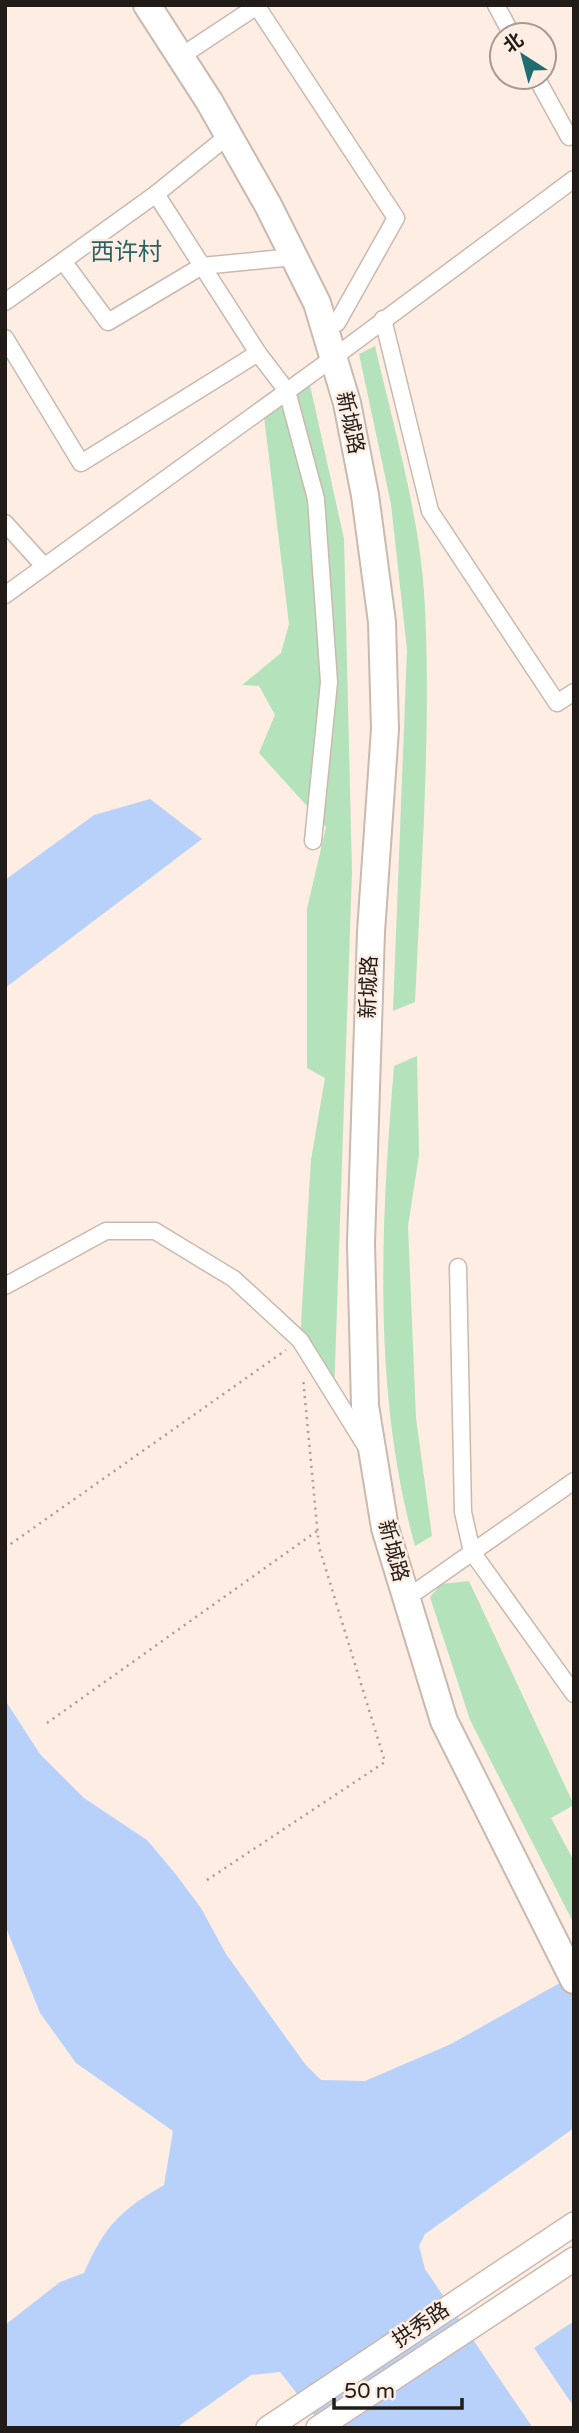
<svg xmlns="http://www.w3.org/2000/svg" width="579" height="2433" font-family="'Varela Round','Noto Sans SC',sans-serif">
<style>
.green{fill:#b3e2bb}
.water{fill:#b7d1fb}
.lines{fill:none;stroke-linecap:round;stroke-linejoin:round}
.minor-casing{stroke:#c9b9af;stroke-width:19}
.secondary-casing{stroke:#c9b9af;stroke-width:26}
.primary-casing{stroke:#c9b9af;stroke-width:30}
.path{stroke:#a79b93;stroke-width:2.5;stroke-dasharray:2 5;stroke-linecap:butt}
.minor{stroke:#fff;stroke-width:16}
.secondary{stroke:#fff;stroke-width:23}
.primary{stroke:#fff;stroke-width:26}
.labels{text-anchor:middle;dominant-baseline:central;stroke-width:5;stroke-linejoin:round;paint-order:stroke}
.street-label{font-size:21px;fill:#221c18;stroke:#feede3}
.quarter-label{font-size:24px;fill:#286265;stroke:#feede3}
</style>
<rect width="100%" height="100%" fill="#feede3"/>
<g class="green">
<path d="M375 346C395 433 421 519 425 608 431 739 421 871 415 1002L393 1011 407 650 391 504 359 354Z"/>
<polygon points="308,376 344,539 352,872 334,1395 300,1340 311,1160 325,1078 307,1068 307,909 326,827 259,753 275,715 259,686 242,685 281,653 289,624 263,408"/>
<path d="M417 1056 419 1155 408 1226 416 1418 432 1536 415 1546C372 1391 381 1225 394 1066Z"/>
<polygon points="469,1581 574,1805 551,1818 574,1861 574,1924 470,1720 430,1597 441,1584"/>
</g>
<g class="water">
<polygon points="150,799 202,839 5,988 5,880 94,815"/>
<path d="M5 1700 40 1754 84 1798 147 1840 174 1872 201 1908 226 1954 305 2064 321 2080 365 2081 451 2044 574 1975V2128L425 2234 419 2246 425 2269 533 2428H324L280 2372 251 2375 176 2428H5V2325L60 2282 84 2273C105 2226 119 2211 164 2185L173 2131 76 2063 40 2013 5 1925Z"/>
<polygon points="571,2323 574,2326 574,2407 534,2348"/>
</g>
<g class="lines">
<defs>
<g id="minor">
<polyline points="256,5 396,218 337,323"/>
<polyline points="496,5 512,35"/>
<polyline points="192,49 257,6"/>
<polyline points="536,77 569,137"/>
<polyline points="156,194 229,135"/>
<polyline points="294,257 202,266 108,322 63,261 156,194 258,353 287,391 316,499 329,682 313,841"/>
<polyline points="5,302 63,261"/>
<polyline points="383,319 430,511 557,703 574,692"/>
<polyline points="5,338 81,463 258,353"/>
<polyline points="5,523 44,566"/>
<polyline points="5,595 333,358 574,179"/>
<polyline points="458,1267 463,1512 472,1552 574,1694"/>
<polyline points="5,1286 106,1231 155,1231 234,1279 300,1340 367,1448"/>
<polyline points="417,1591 574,1481"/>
</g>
<g id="secondary">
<polyline points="268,2428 574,2224"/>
<polyline points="318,2428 574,2259"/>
</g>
<polyline id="primary" points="147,5 209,101 268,205 317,303 347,403 365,495 382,622 385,729 371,932 361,1243 365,1406 385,1528 444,1721 574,1980"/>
</defs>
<use href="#minor" class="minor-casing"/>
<use href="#secondary" class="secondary-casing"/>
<use href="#primary" class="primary-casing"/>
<g class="path">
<polyline points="5,1548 286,1350"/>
<polyline points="47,1723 317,1531"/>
<polyline points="207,1880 385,1762 319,1547 303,1378"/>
</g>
<use href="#minor" class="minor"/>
<use href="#secondary" class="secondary"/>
<use href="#primary" class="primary"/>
</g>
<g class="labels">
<g class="street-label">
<text transform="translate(350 423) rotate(78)">新城路</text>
<text transform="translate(369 987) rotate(-88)">新城路</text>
<text transform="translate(393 1551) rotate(75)">新城路</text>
<text transform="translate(421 2325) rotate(-34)">拱秀路</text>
</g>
<g class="quarter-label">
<text x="126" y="252">西许村</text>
</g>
</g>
<rect width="579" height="2433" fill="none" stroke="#221c18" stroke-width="14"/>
<g transform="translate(523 56) rotate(324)"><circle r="33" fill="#feede3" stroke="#a69992" stroke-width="2"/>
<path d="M0-5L12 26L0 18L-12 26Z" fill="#206c70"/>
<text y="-10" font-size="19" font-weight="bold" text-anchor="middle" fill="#221c18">北</text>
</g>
<path d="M334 2398v10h128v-10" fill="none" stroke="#221c18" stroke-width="3.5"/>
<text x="344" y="2398" font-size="21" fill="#221c18" stroke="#feede3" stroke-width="5" paint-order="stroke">50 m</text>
</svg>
